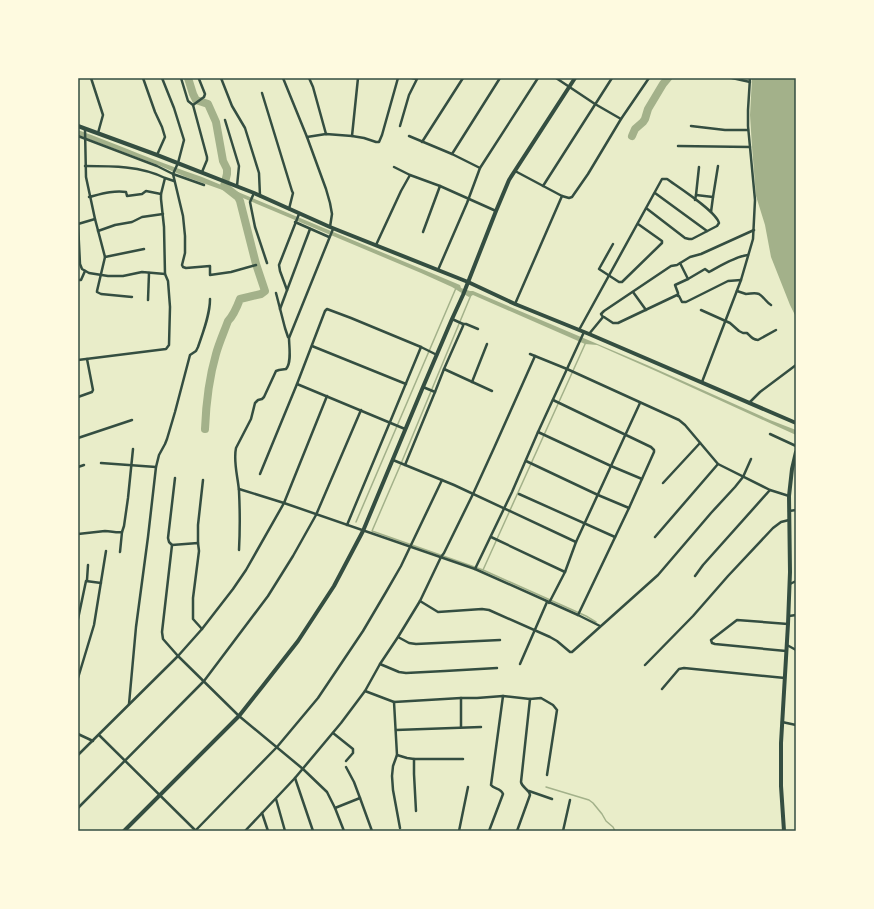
<svg xmlns="http://www.w3.org/2000/svg" width="874" height="909" font-family="Lato,sans-serif">
<style>
.water{fill:#a3b18a}
.lines{fill:none;stroke-linecap:round;stroke-linejoin:round}
.stream{stroke:#a3b18a;stroke-width:1.5}
.river{stroke:#a3b18a;stroke-width:8}
.minor{stroke:#344e41;stroke-width:2.5}
.primary{stroke:#344e41;stroke-width:4}
.neatline{fill:none;stroke:#344e41;stroke-width:1.5}
</style>
<rect width="100%" height="100%" fill="#e9edc9"/>
<g class="water">
<polygon points="752,78 796,78 796,317 790,305 771,257 765,225 756,196 752,147 750,115"/>
<path d="M78 130C119 145 160 163 202 177L460 285 461 288 470 291H473L647 365 770 420 796 430V435L658 372 597 345 585 344 473 295 469 297 460 292 452 287 421 273 231 193 186 177 158 165 78 135Z"/>
</g>
<g class="lines">
<g class="stream">
<polyline points="471,295 400,466 372,531 483,570 586,616 596,622"/>
<polyline points="356,522 456,288"/>
<polyline points="483,570 586,342"/>
<polyline points="546,787 589,800 593,803 602,814 606,821 613,827 615,831"/>
</g>
<g class="river">
<path d="M188 78 193 94 196 100 208 104 216 122 223 161 227 169V174L224 186 238 197 240 201 256 264 265 291 261 294 240 299C237 307 234 315 228 321 224 332 219 343 216 354 209 378 206 404 205 429"/>
<polyline points="632,136 635,129 643,122 645,119 648,109 663,84 668,78"/>
</g>
<g class="minor">
<polyline points="91,78 103,115 98,133"/>
<polyline points="143,78 155,112 162,127 165,137 157,155"/>
<polyline points="162,78 174,108 184,140 178,163 173,174 183,216 185,236 185,253 182,265 183,267 186,268 210,266 210,275 231,272 256,265"/>
<polyline points="181,78 188,101 193,105 207,157 207,160 202,172"/>
<polyline points="221,78 232,106 245,128 259,173 260,196"/>
<polyline points="283,78 307,137 326,189 330,203 332,214 330,227"/>
<polyline points="309,78 313,87 326,134"/>
<polyline points="556,78 595,104 621,119"/>
<polyline points="732,78 750,82"/>
<polyline points="262,93 292,191 293,193 289,209"/>
<polyline points="193,105 204,97 205,94 199,79"/>
<polyline points="225,120 239,166 237,186"/>
<polyline points="400,126 409,95 417,79 412,78"/>
<polyline points="691,126 725,130 748,130"/>
<polyline points="85,129 86,177 95,219 105,257 97,291 97,292 101,294 132,297"/>
<polyline points="78,136 157,166 173,174 204,185"/>
<polyline points="352,136 364,138 376,142 379,142 382,135 398,78"/>
<polyline points="409,136 452,154 480,168"/>
<polyline points="307,137 326,134 352,136 358,78"/>
<polyline points="422,142 463,78"/>
<polyline points="678,146 750,147"/>
<polyline points="452,154 500,78"/>
<path d="M85 166C112 166 141 166 165 178"/>
<polyline points="394,167 410,175 440,186 496,211"/>
<polyline points="515,171 562,196 569,198 572,197 588,174 621,119 649,78"/>
<polyline points="543,186 612,78"/>
<polyline points="254,193 250,202 255,227 267,263"/>
<polyline points="655,193 707,231"/>
<polyline points="696,195 699,167"/>
<path d="M89 197C101 194 114 190 126 192L127 196 142 194 146 191 161 194"/>
<polyline points="695,200 696,195 713,197 718,166"/>
<polyline points="711,212 713,197"/>
<polyline points="295,222 329,237"/>
<polyline points="78,224 95,219"/>
<polyline points="98,231 115,225 132,222 142,217 163,214"/>
<polyline points="423,232 440,186"/>
<polyline points="613,244 599,269 619,282 622,282 662,243 662,241 638,224"/>
<polyline points="376,245 401,191 410,175"/>
<polyline points="105,257 144,249"/>
<polyline points="438,270 467,203 480,168 538,78"/>
<polyline points="165,274 164,227 161,199 161,194 165,178 174,181"/>
<path d="M688 279 705 269 709 272C720 266 736 256 748 255"/>
<polyline points="78,280 81,280 85,271"/>
<polyline points="287,290 280,271 279,265 299,214"/>
<path d="M737 291C740 292 743 293 746 294 751 294 754 292 759 294 764 297 766 302 771 305"/>
<polyline points="633,292 646,310"/>
<polyline points="276,293 285,328 288,337"/>
<polyline points="678,296 678,293 675,285 688,279 680,263"/>
<polyline points="148,300 149,273"/>
<polyline points="515,304 562,196"/>
<polyline points="280,309 310,229"/>
<path d="M701 310 730 323 739 331 743 333H747C751 337 753 340 758 340L776 330"/>
<polyline points="604,317 613,323 618,323 677,295 679,296 682,302 686,302 728,281 741,280"/>
<polyline points="463,324 466,324 478,329"/>
<path d="M579 330 662 179H667C678 187 716 211 719 223L717 226 692 239H689L685 238 646 208"/>
<polyline points="589,334 603,317 601,314 604,311 671,266 677,265 690,257 701,254 754,230"/>
<polyline points="312,346 406,384"/>
<polyline points="530,354 567,369 679,420 685,425 718,464 770,490 789,496"/>
<polyline points="78,360 166,349 169,345 170,307 168,281 165,274 142,272 123,276 108,276 89,273 82,269 80,264 78,224"/>
<polyline points="444,369 463,326 463,324 452,319"/>
<polyline points="472,382 487,344"/>
<polyline points="702,382 741,280 753,239 755,200 748,126 748,110 750,78"/>
<polyline points="297,384 405,429"/>
<polyline points="435,392 444,369 492,391"/>
<polyline points="78,397 92,392 93,390 87,359"/>
<polyline points="553,400 651,447 654,450 654,452 629,508 578,615"/>
<polyline points="749,403 760,392 796,365"/>
<polyline points="538,432 611,466 642,479"/>
<polyline points="770,434 796,446"/>
<polyline points="78,438 132,420"/>
<polyline points="393,460 454,485 576,542"/>
<polyline points="526,461 598,495 629,508"/>
<polyline points="101,463 156,467"/>
<polyline points="405,465 435,392 423,387"/>
<polyline points="78,467 84,465"/>
<polyline points="260,474 297,384 325,311 327,309 351,318 421,347 437,355"/>
<polyline points="175,478 168,538 169,542 172,545 162,632 163,639 178,656 239,716 303,769 327,792 335,808 344,831"/>
<polyline points="663,483 700,443"/>
<polyline points="239,489 284,503 475,569 578,615 600,626"/>
<polyline points="519,494 615,537"/>
<polyline points="789,511 796,510"/>
<polyline points="347,525 390,422 421,347"/>
<path d="M78 534C87 533 96 532 105 531 111 531 117 533 122 532L124 526 128 498 133 449"/>
<polyline points="491,537 565,572"/>
<polyline points="655,537 718,464"/>
<polyline points="198,543 198,525 203,480"/>
<polyline points="172,545 198,543 199,551 193,598 193,619 202,629"/>
<path d="M239 550C240 531 240 511 239 491 238 477 233 462 236 448L251 419 255 403 258 400 262 399 264 397 276 371 279 370 286 369C292 363 289 346 289 338L333 229"/>
<polyline points="120,552 122,532"/>
<polyline points="475,569 512,492 538,432 584,332"/>
<polyline points="695,576 703,565 770,490"/>
<polyline points="87,580 88,565"/>
<polyline points="790,584 796,581"/>
<polyline points="420,601 438,612 482,609 489,610 550,637 557,641 570,652 572,652 658,575 711,513 735,487 743,477 751,459"/>
<polyline points="549,603 565,572 576,542 640,403"/>
<polyline points="789,616 796,615"/>
<polyline points="78,619 86,581 101,583"/>
<polyline points="398,637 409,643 416,644 500,640"/>
<polyline points="787,645 796,650"/>
<polyline points="786,651 715,644 712,643 711,640 737,620 788,624"/>
<polyline points="380,664 399,672 406,673 445,671 497,668"/>
<polyline points="520,664 547,602"/>
<polyline points="645,665 693,616 728,576 773,528 781,522 789,520"/>
<polyline points="78,678 94,625 106,551"/>
<polyline points="662,689 679,669 684,668 785,678"/>
<polyline points="365,691 394,702 461,698 477,698 503,696 530,699 541,698 553,705 557,710 547,775"/>
<polyline points="461,698 461,727"/>
<polyline points="394,702 397,755 393,766 392,776 393,790 400,828"/>
<path d="M129 704 136 627 148 537 156 467 159 455 165 444 167 439 175 412 190 355 196 351 198 347C203 332 210 315 210 299"/>
<polyline points="782,722 796,725"/>
<polyline points="396,730 481,727"/>
<polyline points="333,733 353,749 353,753 346,761"/>
<polyline points="78,734 93,741"/>
<polyline points="99,735 195,830"/>
<polyline points="78,755 178,656 202,629 233,589 246,570 284,503 327,396"/>
<polyline points="397,755 407,758 414,759 463,759"/>
<polyline points="414,759 414,774 416,811"/>
<polyline points="346,767 354,782 360,798"/>
<polyline points="295,778 313,831"/>
<polyline points="529,791 552,799"/>
<polyline points="276,799 285,831"/>
<polyline points="78,808 204,681 268,596 293,556 316,515 361,410"/>
<polyline points="335,808 360,798 372,831"/>
<polyline points="262,813 268,831"/>
<polyline points="195,831 277,747 318,698 363,631 386,592 401,566 442,480"/>
<polyline points="245,831 295,778 341,723 365,691 380,664 398,637 420,601 441,557 444,553 473,494 494,448 535,356"/>
<polyline points="459,831 468,787"/>
<path d="M489 831 503 794C501 788 494 789 491 785L503 696"/>
<path d="M517 831 530 795C529 789 522 788 521 782L530 699"/>
<polyline points="563,831 570,800"/>
</g>
<g class="primary">
<polyline points="78,126 157,155 254,193 330,227 468,282 515,304 589,334 796,423"/>
<polyline points="124,831 239,716 262,687 298,641 334,586 363,531 423,387 452,319 463,295 496,211 509,180 575,78"/>
<polyline points="784,831 781,786 781,743 788,624 790,572 789,496 792,469 796,452"/>
</g>
</g>
<rect width="874" height="909" fill="none" stroke="#fefae0" stroke-width="158"/>
<rect x="79" y="79" width="716" height="751" class="neatline"/>
</svg>
